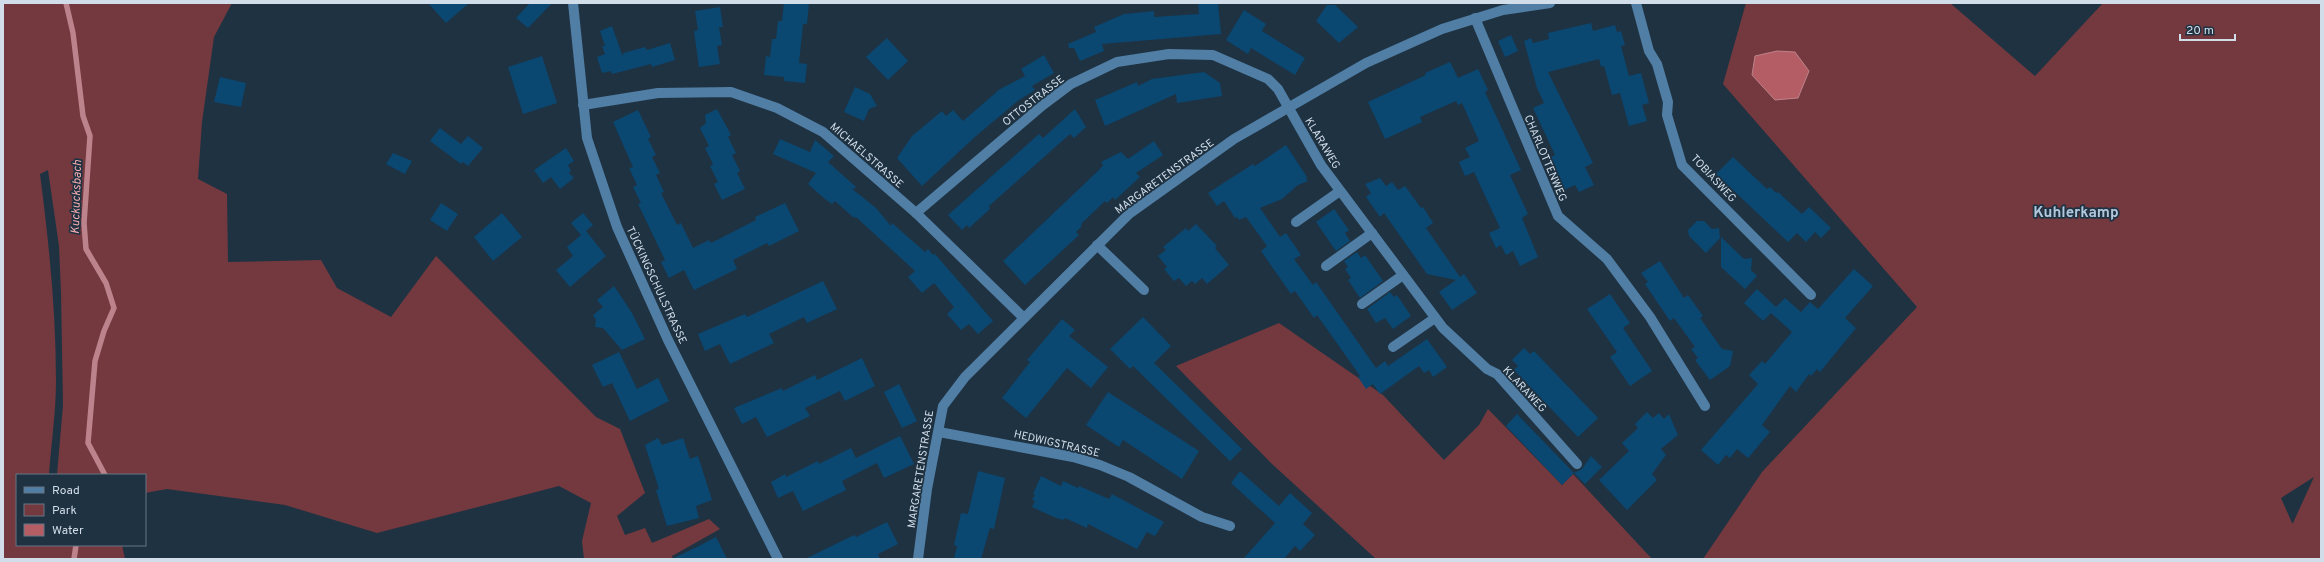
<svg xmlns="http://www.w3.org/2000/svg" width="2324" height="562" font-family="Overpass,sans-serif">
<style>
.green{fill:#73393e;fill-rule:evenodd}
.water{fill:#b55d64;stroke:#bd838c}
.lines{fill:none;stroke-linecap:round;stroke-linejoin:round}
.stream{stroke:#bd838c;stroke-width:5.5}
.building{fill:#0a4771}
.minor{stroke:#507ea4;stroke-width:10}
.labels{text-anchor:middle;stroke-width:3.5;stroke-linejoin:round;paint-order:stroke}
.street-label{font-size:11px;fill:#d1dde8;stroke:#1f3242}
.water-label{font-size:12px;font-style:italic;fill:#f6acaf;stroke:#1f3242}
.district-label{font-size:15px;font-weight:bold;fill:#b0c7dc;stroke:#1f3242}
</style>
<rect width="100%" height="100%" fill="#1f3242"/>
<g class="green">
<path d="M3,3H232L214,37L202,122L198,179L227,194L228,262L321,260L337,288L391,317L436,256L596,417L620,429L645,493L617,516L625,535L645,528L652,543L709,519L720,529L672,556L673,559H584L582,541L591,503L559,486L377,533L285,505L167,489L145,493V475H57L63,405L61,293L59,246L48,170L40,174C49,243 56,312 56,381C56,412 51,444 49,475H17V545H122L125,559H3Z"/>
<path d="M1746,3H1950L2035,76L2103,3H2321V559H1703L1762,472L1917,307L1723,84ZM2314,477L2293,523H2292L2281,498Z"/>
<path d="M1279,323L1383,395L1444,460L1479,425L1488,409L1562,485L1573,474L1652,559H1376L1271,463L1176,366Z"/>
</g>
<path class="water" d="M1777,51L1795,52L1809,71L1798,98L1775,100L1752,75L1755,56Z"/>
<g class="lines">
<g class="stream">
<path d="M66,3L73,33L83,116L90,136L84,223L86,249L106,283L114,308L104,331L95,361L88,443L105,475"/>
<path d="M74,559L76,545"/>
</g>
</g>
<g class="building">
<path d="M428,3H469L446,23Z"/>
<path d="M530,3H552L528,28L516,18Z"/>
<path d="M784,3H809L807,24H803L799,63L807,64L805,83L784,81V77L764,75L766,56L770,57L772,39H776L778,21H782Z"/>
<path d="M1198,3H1218L1221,34L1102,44L1104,51L1080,61L1074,48H1069L1068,44L1096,32L1094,27L1124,14L1154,11V17L1199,14Z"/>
<path d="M1327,5H1335L1358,27L1339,43L1316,21Z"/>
<path d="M720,7L723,27H719L722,45L717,46L720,64L699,67L694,31L698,30L695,11Z"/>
<path d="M1244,10L1266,24L1262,31L1305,58L1295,75L1251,48L1248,54L1226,40Z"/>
<path d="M1591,23L1593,31L1615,25L1617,32L1621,31L1625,45L1621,46L1629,76L1641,73L1649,103L1642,105L1647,121L1629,126L1620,93L1612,95L1604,66L1601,67L1599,59L1548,72L1593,163L1585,167L1594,185L1579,192L1575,185L1564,190L1550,157L1555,155L1533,108L1544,103L1537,88L1524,41L1531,38L1533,43L1549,39L1548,33Z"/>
<path d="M612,26L623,57V53L638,49L645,47L647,50L670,43L675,60L652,67L651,64L612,74L611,71L602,73L597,57L605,54L602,46H605L600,31Z"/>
<path d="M1511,35L1518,51L1505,57L1498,41Z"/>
<path d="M887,38L908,61L888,80L866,57Z"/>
<path d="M1044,55L1054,73L1032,86L1035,90L1019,100L976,136L922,186L897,158L912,136L942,111L946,116L953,110L963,121L1000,89L1025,76L1021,69Z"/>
<path d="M542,56L557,103L523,114L508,67Z"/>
<path d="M1450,62L1458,78L1478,69L1488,90L1485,92L1521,170L1510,175L1528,214L1522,218L1538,257L1520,266L1513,251L1506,255L1501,245L1496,248L1489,233L1500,228L1474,172L1465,176L1459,162L1470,157L1465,148L1479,141L1462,103L1458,105L1456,101L1420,117L1422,122L1385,139L1368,102L1426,75L1425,73Z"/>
<path d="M1204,72L1220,83L1222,96L1177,103L1176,94L1105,126L1095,100L1137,82L1138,86L1152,79Z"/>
<path d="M220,77L246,83L241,107L214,102Z"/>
<path d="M855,87L870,94L877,106L869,109L864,121L844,112Z"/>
<path d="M717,109L731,135L728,137L736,153L732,155L740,171L737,173L745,189L722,200L714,184L718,182L710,166L713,164L705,148L709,146L700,128L706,123L705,115Z"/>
<path d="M1075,109L1086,127L1074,138L1070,134L989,206L990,209L969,228L967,225L962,230L948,215L1039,134L1043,138Z"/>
<path d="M638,110L651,137L648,139L656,155L652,157L660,173L656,175L664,192L661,193L677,225L681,223L693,248L709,240L711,243L756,220L755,217L785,203L799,231L769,246L767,243L733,260L737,269L694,290L684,270L669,278L661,262L665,260L638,204L641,203L633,187L637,185L629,168L633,167L613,122Z"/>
<path d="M440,128L461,144L468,136L483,148L468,166L463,162L461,164L430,141Z"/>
<path d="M780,139L810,152L815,140L834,156L828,162L856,187L854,189L851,188L876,208L891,226L892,223L925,252L928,249L933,255L935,254L993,321L978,334L969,324L961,330L947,314L954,307L934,283L922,293L908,277L915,271L856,217L854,218L835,201L832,204L825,199L808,184L816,173L773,154Z"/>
<path d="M1154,141L1163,155L1136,173L1140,177L1115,200L1113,197L1107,203L1105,201L1081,224L1082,226L1076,232L1079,235L1025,285L1003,261L1099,170L1103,165L1101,162L1121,152L1128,159Z"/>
<path d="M1286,145L1307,177L1306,179L1308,181L1298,185L1282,199L1260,208L1280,237L1286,233L1301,255L1294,259L1313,285L1316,282L1376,368L1385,361L1388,366L1427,339L1447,367L1433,377L1429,370L1424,373L1419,366L1380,394L1373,384L1366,389L1358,377L1360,376L1317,315L1314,318L1295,291L1291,294L1261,251L1267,246L1246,217L1239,220L1237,217L1235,218L1224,201L1217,206L1208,193L1253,164L1255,166Z"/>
<path d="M566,148L574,161L568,165L571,171L569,173L574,178L560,189L551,177L543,183L534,170Z"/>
<path d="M393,153L412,161L405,174L386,164Z"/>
<path d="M1733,157L1767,189L1770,187L1776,193L1778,192L1802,214L1809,207L1831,228L1821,238L1815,232L1806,242L1797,233L1788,242L1716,174Z"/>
<path d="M1380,178L1386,186L1392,182L1398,190L1405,186L1421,208L1423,207L1433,223L1426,228L1460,277L1464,274L1477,293L1452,310L1439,292L1456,280L1427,274L1384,213L1380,217L1366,197L1371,193L1365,184Z"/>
<path d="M441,203L458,214L447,231L430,220Z"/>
<path d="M1334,209L1349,230L1345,233L1350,241L1336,251L1316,222Z"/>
<path d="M502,213L522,237L493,261L474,237Z"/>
<path d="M583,213L593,225L586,231L606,256L570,287L556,270L573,256L567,247L581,235L571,223Z"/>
<path d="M1697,221H1704L1712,229L1719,228L1720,238L1706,253L1689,236L1688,230Z"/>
<path d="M1196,224L1217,246L1215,248L1229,265L1207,284L1202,278L1195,284L1192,281L1186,286L1179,278L1174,281L1164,269L1167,267L1158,256L1166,250L1163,247L1186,228L1188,231Z"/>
<path d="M1721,237L1744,259L1752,258L1751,270L1757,276L1745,289L1721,267Z"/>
<path d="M1357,252L1361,258L1365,255L1383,281L1360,298L1348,280L1351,278L1345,269L1348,267L1344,261Z"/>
<path d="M1660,261L1684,298L1688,295L1703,316L1700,318L1722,349L1733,351L1730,366L1710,380L1695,360L1698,358L1691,349L1695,347L1674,318L1670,321L1645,284L1648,282L1641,273Z"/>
<path d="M1854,269L1873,286L1845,318L1856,328L1820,372L1817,369L1811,376L1809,374L1796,392L1790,386L1762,425L1770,432L1748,458L1737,449L1730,458L1726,455L1718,465L1701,450L1758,384L1749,375L1762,361L1765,364L1792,332L1771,313L1763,321L1744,303L1757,289L1776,307L1785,298L1801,312L1810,302L1818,309Z"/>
<path d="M823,281L837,309L807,323L804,317L769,334L774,343L730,364L720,344L705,351L698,334L745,314L747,317Z"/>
<path d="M614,286L632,313L645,339L622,350L603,328L595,327L596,320L593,315L603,307L597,300Z"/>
<path d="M1390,292L1394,297L1397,295L1411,316L1393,329L1385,318L1376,323L1367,309Z"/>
<path d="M1610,294L1630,323L1623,328L1652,371L1630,386L1610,357L1617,352L1587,309Z"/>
<path d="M1143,317L1171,346L1154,363L1242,449L1230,461L1133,366L1130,369L1110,349Z"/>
<path d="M1062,319L1075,330L1069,336L1108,367L1091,388L1067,368L1026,418L1002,398L1030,362L1027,360Z"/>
<path d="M1524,348L1530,354L1534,351L1598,418L1578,437L1514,370L1518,366L1512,360Z"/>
<path d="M619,352L637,389L658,378L669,401L630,421L612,383L603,387L592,365Z"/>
<path d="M862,358L875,386L845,401L840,391L805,408L810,416L767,437L756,417L742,424L734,408L782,388L783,391L815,375L817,380Z"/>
<path d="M899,384L917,421L902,428L884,392Z"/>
<path d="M1108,392L1199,451L1182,479L1123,440L1119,447L1086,425Z"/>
<path d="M1647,412L1653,418L1659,413L1664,419L1669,414L1678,435L1661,449L1666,455L1652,474L1657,480L1627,510L1599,480L1629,451L1622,443L1638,428L1635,424Z"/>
<path d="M1517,414L1574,473L1562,485L1506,426Z"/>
<path d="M900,436L914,464L884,478L877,463L842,481L846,490L803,511L793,491L778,498L771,482L785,474L786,477L818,461L819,464L851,448L856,458Z"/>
<path d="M658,438L662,445L683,438L690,459L698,456L712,500L696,506L699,518L667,526L656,490L659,489L645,445Z"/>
<path d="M1591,456L1602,467L1585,484L1574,473L1582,469Z"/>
<path d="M978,471L1005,478L994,529L990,528L981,559H954L957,546L954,545L961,513L968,514Z"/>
<path d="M1240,471L1279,506L1290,493L1312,513L1303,524L1315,535L1300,551L1295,546L1284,559H1243L1275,523L1231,483Z"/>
<path d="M1041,476L1061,486L1063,481L1078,488L1079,486L1109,499L1112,494L1164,522L1155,536L1147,532L1137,549L1088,524L1087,528L1065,518L1064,520L1056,518L1032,507L1035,501L1032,500L1035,495L1033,494Z"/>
<path d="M887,522L898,544L878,554L880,559H805L854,535L856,537Z"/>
<path d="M716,537L727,559H672L699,546Z"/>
</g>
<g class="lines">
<g class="minor">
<path d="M573,3L587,138L617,227L668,340L778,559"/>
<path d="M1636,3L1649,51L1657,64L1668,102L1667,115L1682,165L1811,295"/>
<path d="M1475,18L1558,216L1607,259L1650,317L1705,406"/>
<path d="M583,105L658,93L731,92L777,108L823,132L916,213L1024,318"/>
<path d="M916,213L1043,105L1071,84L1117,62L1169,54L1213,55L1268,79L1278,89L1321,165L1443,328L1487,369L1497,374L1577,464"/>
<path d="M1296,222L1340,191"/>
<path d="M1097,245L1144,290"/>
<path d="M1326,266L1372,233"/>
<path d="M1362,304L1403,275"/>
<path d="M1393,347L1435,318"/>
<path d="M939,432L1073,457L1100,465L1129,477L1202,517L1230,526"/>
<path d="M918,559L927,489L943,406L965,377L1129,214L1234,139L1366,63L1442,29L1503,10L1550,3"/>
</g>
</g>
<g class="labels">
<g class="street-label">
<text transform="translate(1033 100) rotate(-38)" y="4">OTTOSTRASSE</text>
<text transform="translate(1323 143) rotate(59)" y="4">KLARAWEG</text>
<text transform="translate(867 155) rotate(41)" y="4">MICHAELSTRASSE</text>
<text transform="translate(1546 158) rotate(67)" y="4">CHARLOTTENWEG</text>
<text transform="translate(1164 176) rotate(-36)" y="4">MARGARETENSTRASSE</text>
<text transform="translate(1714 178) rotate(47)" y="4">TOBIASWEG</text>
<text transform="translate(657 285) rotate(65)" y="4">TÜCKINGSCHULSTRASSE</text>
<text transform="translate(1525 389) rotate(47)" y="4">KLARAWEG</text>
<text transform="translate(1057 443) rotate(13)" y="4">HEDWIGSTRASSE</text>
<text transform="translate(920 469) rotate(-81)" y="4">MARGARETENSTRASSE</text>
</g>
<g class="water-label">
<text transform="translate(76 197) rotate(-88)" y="4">Kuckucksbach</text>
</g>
<g class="district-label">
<text x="2076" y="217">Kuhlerkamp</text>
</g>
</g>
<rect width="2324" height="562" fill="none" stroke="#d1dde8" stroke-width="8"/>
<rect x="16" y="474" width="130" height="72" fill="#1f3242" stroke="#667684"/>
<rect x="24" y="487" width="20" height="6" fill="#507ea4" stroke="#667684"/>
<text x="52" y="494" font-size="12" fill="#d1dde8">Road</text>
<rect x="24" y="504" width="20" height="12" fill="#73393e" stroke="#667684"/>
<text x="52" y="514" font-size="12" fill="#d1dde8">Park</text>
<rect x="24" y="524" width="20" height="12" fill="#b55d64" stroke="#667684"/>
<text x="52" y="534" font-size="12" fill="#d1dde8">Water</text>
<path d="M2180 34v6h55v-6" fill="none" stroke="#d1dde8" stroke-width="2"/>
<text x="2186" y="34" font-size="12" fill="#d1dde8" stroke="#1f3242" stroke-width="3" paint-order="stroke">20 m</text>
</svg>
